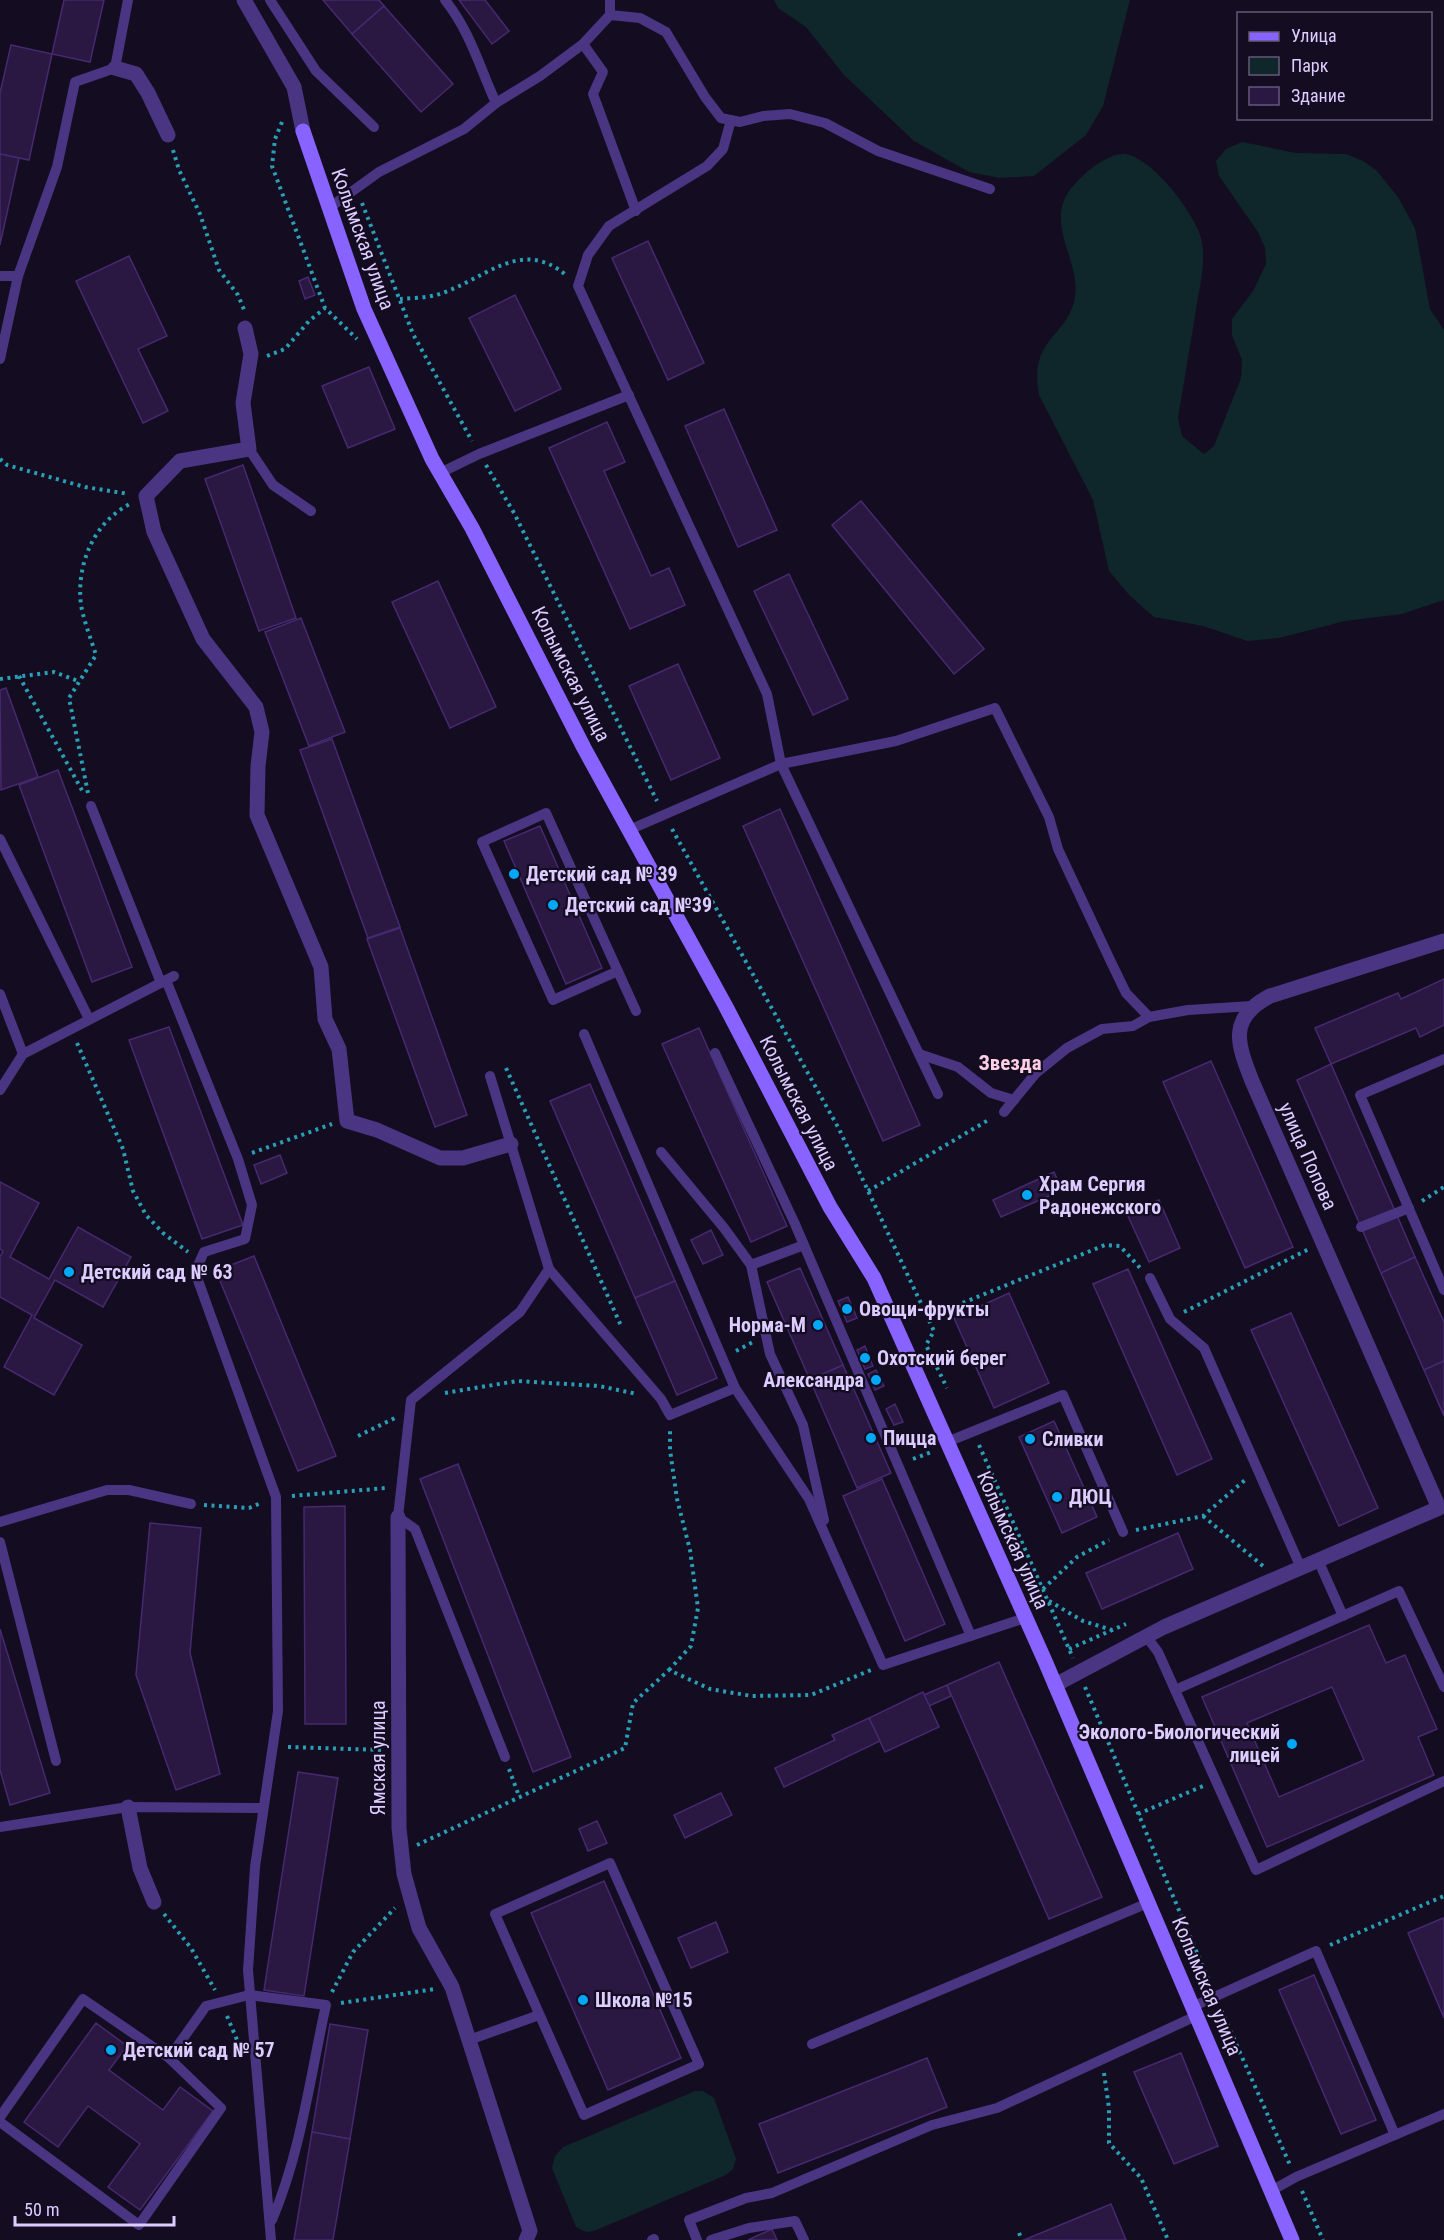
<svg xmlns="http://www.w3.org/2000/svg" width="1444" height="2240" font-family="'Roboto Condensed',sans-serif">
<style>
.green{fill:#0f262b}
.building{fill:#2a1742;stroke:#46296f;stroke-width:1.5;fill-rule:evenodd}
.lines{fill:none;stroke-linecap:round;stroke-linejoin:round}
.path{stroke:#299fb6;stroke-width:4;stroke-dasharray:3 4.5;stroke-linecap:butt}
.lane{stroke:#493582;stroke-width:10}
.street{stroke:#493582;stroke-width:15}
.secondary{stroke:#8963ff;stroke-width:15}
.poi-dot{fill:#00a8f7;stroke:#140c21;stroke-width:2}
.labels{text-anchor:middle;stroke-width:4.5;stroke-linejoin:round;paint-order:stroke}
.street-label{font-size:20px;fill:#dcf;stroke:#140c21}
.poi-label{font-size:20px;font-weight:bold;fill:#dcf;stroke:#140c21;text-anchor:start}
.neighbourhood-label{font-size:21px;font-weight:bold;fill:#ffcee2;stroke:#140c21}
</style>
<rect width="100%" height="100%" fill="#140c21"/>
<g class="green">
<path d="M774,0H1130L1103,106L1086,135L1034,176L1000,178L969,172L914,141L844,75L806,27L778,8Z"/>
<path d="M1242,142L1296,153L1346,154L1363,161L1377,171L1398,197L1415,228L1430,309L1444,330V600L1402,614L1345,621L1279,638L1247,641L1203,626L1154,617L1130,596L1109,571L1093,500L1039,395C1028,337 1068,338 1075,297C1080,266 1053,232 1063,203C1068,189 1078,180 1088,171C1097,164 1112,153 1124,154C1152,156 1198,217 1202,242C1206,264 1199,289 1196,310C1190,346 1184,382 1178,418L1182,436L1204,454L1214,446L1241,378L1242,360L1232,335V319L1253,291L1266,264L1265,248L1258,232L1219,176L1216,161L1226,149Z"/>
<path d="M695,2091H703L714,2098L736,2159L733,2169L726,2175L594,2231L586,2232L576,2227L552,2168L555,2156L563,2147Z"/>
</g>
<g class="building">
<path d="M64,0H104L90,62L52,54Z"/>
<path d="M323,0H379L384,6L352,34Z"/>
<path d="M459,0H485L509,31L492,44Z"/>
<path d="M384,6L453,84L421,112L352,34Z"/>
<path d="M11,45L52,54L29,160L0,154V93Z"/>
<path d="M0,154L19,158L0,245Z"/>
<path d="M648,241L704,363L668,380L612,258Z"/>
<path d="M129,256L167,336L138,349L168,411L143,423L76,281Z"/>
<path d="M308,277L315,295L305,299L299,281Z"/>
<path d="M515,295L561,389L515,411L469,318Z"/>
<path d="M369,367L395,429L348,448L322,386Z"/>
<path d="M724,409L777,530L738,547L685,426Z"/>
<path d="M607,422L625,462L604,471L651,576L669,568L685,605L630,629L549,448Z"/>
<path d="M243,465L296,618L259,631L205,479Z"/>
<path d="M861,501L984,649L954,674L832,525Z"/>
<path d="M789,574L848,699L813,715L754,591Z"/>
<path d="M438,581L496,707L450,728L392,602Z"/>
<path d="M301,618L345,732L309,746L265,632Z"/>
<path d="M678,664L720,758L671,780L629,686Z"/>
<path d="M6,688L38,777L1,790L0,690Z"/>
<path d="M332,739L400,927L368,938L300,750Z"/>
<path d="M58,770L132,967L92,982L19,785Z"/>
<path d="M780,809L920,1125L883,1141L743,826Z"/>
<path d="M540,826L602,968L566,984L504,841Z"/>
<path d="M400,928L467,1115L435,1127L367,939Z"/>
<path d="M1444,979V1025L1420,1037L1416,1028L1331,1064L1315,1028L1398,993L1401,999Z"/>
<path d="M169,1027L243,1225L202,1239L129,1040Z"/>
<path d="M699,1028L787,1226L751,1242L662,1044Z"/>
<path d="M1211,1061L1293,1247L1245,1268L1163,1082Z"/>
<path d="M1331,1064L1415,1257L1381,1273L1297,1080Z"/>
<path d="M590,1084L675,1281L635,1298L550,1101Z"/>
<path d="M280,1155L287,1173L261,1184L254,1165Z"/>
<path d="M1054,1172L1062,1190L1001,1217L993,1200Z"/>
<path d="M0,1182L39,1203L10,1257L49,1279L78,1227L131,1257L103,1307L55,1280L34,1318L82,1345L54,1395L4,1367L32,1315L0,1297V1257L3,1251L0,1249Z"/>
<path d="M1159,1200L1180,1248L1149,1262L1127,1214Z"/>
<path d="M711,1230L723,1255L703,1264L691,1240Z"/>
<path d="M254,1256L336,1456L298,1471L216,1271Z"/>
<path d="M1415,1257L1444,1322V1361L1424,1370L1381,1273Z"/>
<path d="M800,1268L843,1365L810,1380L767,1282Z"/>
<path d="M1128,1269L1212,1459L1177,1475L1093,1284Z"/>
<path d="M675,1281L717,1378L677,1395L635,1298Z"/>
<path d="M1009,1293L1049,1383L994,1408L954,1318Z"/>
<path d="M848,1297L857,1318L847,1322L838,1301Z"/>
<path d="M1291,1313L1378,1508L1339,1526L1251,1330Z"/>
<path d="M865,1346L873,1366L865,1369L857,1350Z"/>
<path d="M1444,1361V1416L1424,1370Z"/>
<path d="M843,1365L891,1473L857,1488L810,1380Z"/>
<path d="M876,1370L884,1386L875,1390L868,1374Z"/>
<path d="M895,1404L903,1422L894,1425L886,1409Z"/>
<path d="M1054,1421L1097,1517L1062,1533L1019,1437Z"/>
<path d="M458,1464L571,1757L533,1772L420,1479Z"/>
<path d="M882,1479L945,1624L905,1641L843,1496Z"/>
<path d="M345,1506L346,1724H305L304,1507Z"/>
<path d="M150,1523L201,1528L190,1653L220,1774L176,1790L136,1675Z"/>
<path d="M1178,1533L1193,1569L1102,1609L1086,1573Z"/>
<path d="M1369,1625L1386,1663L1405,1655L1437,1729L1418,1737L1434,1775L1267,1847L1202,1697ZM1332,1687L1364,1760L1279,1797L1247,1723Z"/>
<path d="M0,1629L50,1793L10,1805L0,1770Z"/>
<path d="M999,1662L1102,1897L1049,1919L947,1685Z"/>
<path d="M947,1685L951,1696L929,1706L924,1695Z"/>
<path d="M923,1692L939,1727L885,1752L869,1718Z"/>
<path d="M869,1718L880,1741L784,1787L775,1768L835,1740L832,1735Z"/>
<path d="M298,1772L338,1778L304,1996L264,1990Z"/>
<path d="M721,1793L732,1815L685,1838L674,1815Z"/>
<path d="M597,1821L607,1843L588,1851L579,1829Z"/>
<path d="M604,1881L681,2058L608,2090L531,1913Z"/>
<path d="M1443,1918L1444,1921V2018L1408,1933Z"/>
<path d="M716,1922L728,1952L691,1968L678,1938Z"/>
<path d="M1314,1975L1376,2120L1341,2134L1279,1990Z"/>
<path d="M96,2023L127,2046L109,2070L163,2110L180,2087L213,2111L140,2210L108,2187L140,2144L88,2106L58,2147L24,2122Z"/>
<path d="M330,2024L368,2030L350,2139L312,2132Z"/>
<path d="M1181,2053L1218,2146L1174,2164L1134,2072Z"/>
<path d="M927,2058L947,2107L778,2173L759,2124Z"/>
<path d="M312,2132L350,2139L333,2240H294Z"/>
<path d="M1111,2204L1126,2240H1024Z"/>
<path d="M772,2229L777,2240H748Z"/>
</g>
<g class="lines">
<g class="path">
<path d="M282,122L275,139L272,166L325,308L357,339"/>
<path d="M173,150L179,170L200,214L219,270L238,295L245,312"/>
<path d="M362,203L413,334L472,441"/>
<path d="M400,299C411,298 425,298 436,295C483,282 520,235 567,276"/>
<path d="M267,356L285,349L309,321L325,308"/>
<path d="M0,459L7,465L85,487L129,494"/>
<path d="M486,465L514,513L657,801"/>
<path d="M19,676L84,794"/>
<path d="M0,679L54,672L78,681"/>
<path d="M88,793L69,698L96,655C91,639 84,622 81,605C76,564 94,521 132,503"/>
<path d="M672,829L839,1129L934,1331L926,1345L947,1388"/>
<path d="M77,1043L123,1149L133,1191L146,1215L163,1233L188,1252"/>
<path d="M506,1068L622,1328"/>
<path d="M252,1153L332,1124"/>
<path d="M868,1191L990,1119"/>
<path d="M1422,1201L1444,1187"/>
<path d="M1184,1312L1309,1249"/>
<path d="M928,1317L1105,1245L1120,1246L1141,1269"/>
<path d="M736,1351L753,1342"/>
<path d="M445,1393L517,1381L599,1386L637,1394"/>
<path d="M358,1436L395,1418"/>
<path d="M979,1445L1073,1658"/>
<path d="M913,1459L934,1451"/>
<path d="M292,1496L386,1488"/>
<path d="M204,1505L249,1508L261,1503"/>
<path d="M1203,1516L1263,1566"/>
<path d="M1136,1530L1203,1516L1245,1480"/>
<path d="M1043,1589L1077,1557L1109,1540"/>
<path d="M1049,1601L1083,1621L1112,1630"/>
<path d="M1069,1649L1126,1624"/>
<path d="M669,1670L691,1646L698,1608L690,1550L677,1499L670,1450V1428"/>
<path d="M1085,1687L1210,1984"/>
<path d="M288,1747L383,1750"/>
<path d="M509,1769L519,1796"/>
<path d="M1138,1814L1203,1786"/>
<path d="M417,1845L625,1748L633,1703L669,1670L710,1689L752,1696L811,1695L871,1670"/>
<path d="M164,1914L191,1948L215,1990"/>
<path d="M1330,1945L1444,1896"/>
<path d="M332,1992L353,1952L395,1908"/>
<path d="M341,2003L435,1989"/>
<path d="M1221,2010L1290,2165"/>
<path d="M227,2016L237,2040"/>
<path d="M1104,2073L1109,2108V2143L1141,2178L1168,2240"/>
<path d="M1302,2191L1323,2240"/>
<path d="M1019,2233L1022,2240"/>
</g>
<g class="lane">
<path d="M270,0L316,71L374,127"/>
<path d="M445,0C471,33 479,66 496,103"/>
<path d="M610,15L640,18L666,32L705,97L721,118L740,122L763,116L790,114L825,123L878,151L990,189"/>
<path d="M583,44L603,72L593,94L636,211"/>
<path d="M731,120L723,149L707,166L609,226L588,255L578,286L767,694L781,764L938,1094"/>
<path d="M329,208L379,172L464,129L496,103L540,76L583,44L610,15V0"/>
<path d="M0,276H18L57,167L75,82L115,68L128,0"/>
<path d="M0,359L18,276"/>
<path d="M249,449L273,485L311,511"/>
<path d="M440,473L479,454L629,395"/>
<path d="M91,806L161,983"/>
<path d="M629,830L781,764L896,741L995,708L1049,817L1058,849L1111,962L1126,993L1149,1017"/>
<path d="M0,839L89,1019"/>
<path d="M618,971L553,1000L482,842L546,813L636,1011"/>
<path d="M166,980L238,1159L252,1205L245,1239L204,1252L195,1272L276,1497L278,1711L255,1867L248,1970L271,2240"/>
<path d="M0,994L23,1054"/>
<path d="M715,1053L795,1224L971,1636"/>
<path d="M919,1054L958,1067L991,1093L1014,1100"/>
<path d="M1444,1059L1360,1095L1444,1290"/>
<path d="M490,1076L549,1269L520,1312L411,1400L398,1517L415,1529L505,1757"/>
<path d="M0,1090L23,1054L174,976"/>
<path d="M1004,1112L1036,1073L1067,1048L1102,1029L1133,1026L1149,1017L1188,1010L1252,1006"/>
<path d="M661,1152L724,1228L751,1265"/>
<path d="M1361,1227L1409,1208"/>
<path d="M804,1245L751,1265L770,1354L803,1425L824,1520"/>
<path d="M549,1269L661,1399L670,1415L735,1388L584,1034"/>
<path d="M1150,1278L1170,1319L1204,1348L1301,1568"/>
<path d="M735,1388L809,1499L883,1665L1025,1618"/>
<path d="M947,1442L1063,1395L1123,1532"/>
<path d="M0,1522L107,1490H129L191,1504"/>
<path d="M0,1542L56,1761"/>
<path d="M1318,1560L1343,1616"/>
<path d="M1146,1636L1158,1652L1256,1870L1444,1781"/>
<path d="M1175,1690L1399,1591L1444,1687"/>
<path d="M0,1827L128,1807L262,1808"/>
<path d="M610,1863L699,2064L584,2115L495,1914Z"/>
<path d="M1192,2007L1316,1951L1395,2135"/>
<path d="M469,2040L539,2015"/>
<path d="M812,2044L1148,1903"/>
<path d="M169,2058L206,2006L249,1995L326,2005C310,2077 301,2152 272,2220"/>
<path d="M0,2117L83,1999L169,2058L221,2108L139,2225L0,2122"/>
<path d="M1271,2191L1296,2177L1444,2114"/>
<path d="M652,2240L654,2239"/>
<path d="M697,2240L689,2220L746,2198L772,2193L932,2125L997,2108L1196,2016"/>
<path d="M711,2240L749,2228L795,2221L804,2240"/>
</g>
<g class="street">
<path d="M244,0L294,87L303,131"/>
<path d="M115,68L136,74L148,93L168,135"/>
<path d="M245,328L251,354L243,403L249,449L180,461L146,496L154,532L203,639L256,707L262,732L258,766L257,815L321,967L325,1019L339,1049L347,1121L377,1130L440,1158H463L511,1144"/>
<path d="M398,1517L399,1828L404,1874L419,1928L452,1987L530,2231L526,2240"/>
<path d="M1055,1685L1164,1627L1439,1508L1252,1081C1237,1043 1228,1018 1270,996L1444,941"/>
<path d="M128,1807L140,1868L154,1902"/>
</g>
<path class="secondary" d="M303,131L364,309L432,459L472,528L584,748L725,1005L830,1207L874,1278L1045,1661L1292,2240"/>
</g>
<g class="poi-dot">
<circle cx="514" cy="874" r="6"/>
<circle cx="553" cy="905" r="6"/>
<circle cx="1027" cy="1195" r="6"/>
<circle cx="69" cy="1272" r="6"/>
<circle cx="847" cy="1309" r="6"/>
<circle cx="818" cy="1325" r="6"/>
<circle cx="865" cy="1358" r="6"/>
<circle cx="876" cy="1380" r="6"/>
<circle cx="871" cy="1438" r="6"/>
<circle cx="1030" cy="1439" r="6"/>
<circle cx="1057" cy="1497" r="6"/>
<circle cx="1292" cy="1744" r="6"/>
<circle cx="583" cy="2000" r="6"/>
<circle cx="111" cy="2050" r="6"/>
</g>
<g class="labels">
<g class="street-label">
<text transform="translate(363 239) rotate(70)" y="7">Колымская улица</text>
<text transform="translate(571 674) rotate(63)" y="7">Колымская улица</text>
<text transform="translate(799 1103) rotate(63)" y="7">Колымская улица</text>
<text transform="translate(1308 1156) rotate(66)" y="7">улица Попова</text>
<text transform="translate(1013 1540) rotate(66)" y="7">Колымская улица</text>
<text transform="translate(378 1758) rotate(-90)" y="7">Ямская улица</text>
<text transform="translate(1207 1986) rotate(67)" y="7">Колымская улица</text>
</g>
<g class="poi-label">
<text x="526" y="881">Детский сад № 39</text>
<text x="565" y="912">Детский сад №39</text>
<text x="1039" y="1191">Храм Сергия<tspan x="1039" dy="23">Радонежского</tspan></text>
<text x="81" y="1279">Детский сад № 63</text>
<text x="859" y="1316">Овощи-фрукты</text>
<text x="806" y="1332" text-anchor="end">Норма-М</text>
<text x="877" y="1365">Охотский берег</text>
<text x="864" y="1387" text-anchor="end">Александра</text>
<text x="883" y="1445">Пицца</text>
<text x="1042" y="1446">Сливки</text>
<text x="1069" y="1504">ДЮЦ</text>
<text x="1280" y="1739" text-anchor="end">Эколого-Биологический<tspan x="1280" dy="23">лицей</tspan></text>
<text x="595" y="2007">Школа №15</text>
<text x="123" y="2057">Детский сад № 57</text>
</g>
<g class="neighbourhood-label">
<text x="1010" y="1070">Звезда</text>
</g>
</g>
<rect x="1237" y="12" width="195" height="108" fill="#140c21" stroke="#64597a" stroke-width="1.5"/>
<rect x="1249" y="32" width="30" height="9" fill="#8963ff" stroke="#64597a" stroke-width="1.5"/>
<text x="1291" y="42" font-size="18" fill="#ddccff">Улица</text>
<rect x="1249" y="57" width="30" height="18" fill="#0f262b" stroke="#64597a" stroke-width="1.5"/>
<text x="1291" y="72" font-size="18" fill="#ddccff">Парк</text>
<rect x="1249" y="87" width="30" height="18" fill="#2a1742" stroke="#64597a" stroke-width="1.5"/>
<text x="1291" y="102" font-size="18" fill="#ddccff">Здание</text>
<path d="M15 2216v9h159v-9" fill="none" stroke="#ddccff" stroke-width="3"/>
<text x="24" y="2216" font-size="18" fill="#ddccff" stroke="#140c21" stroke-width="4.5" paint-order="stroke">50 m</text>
</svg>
